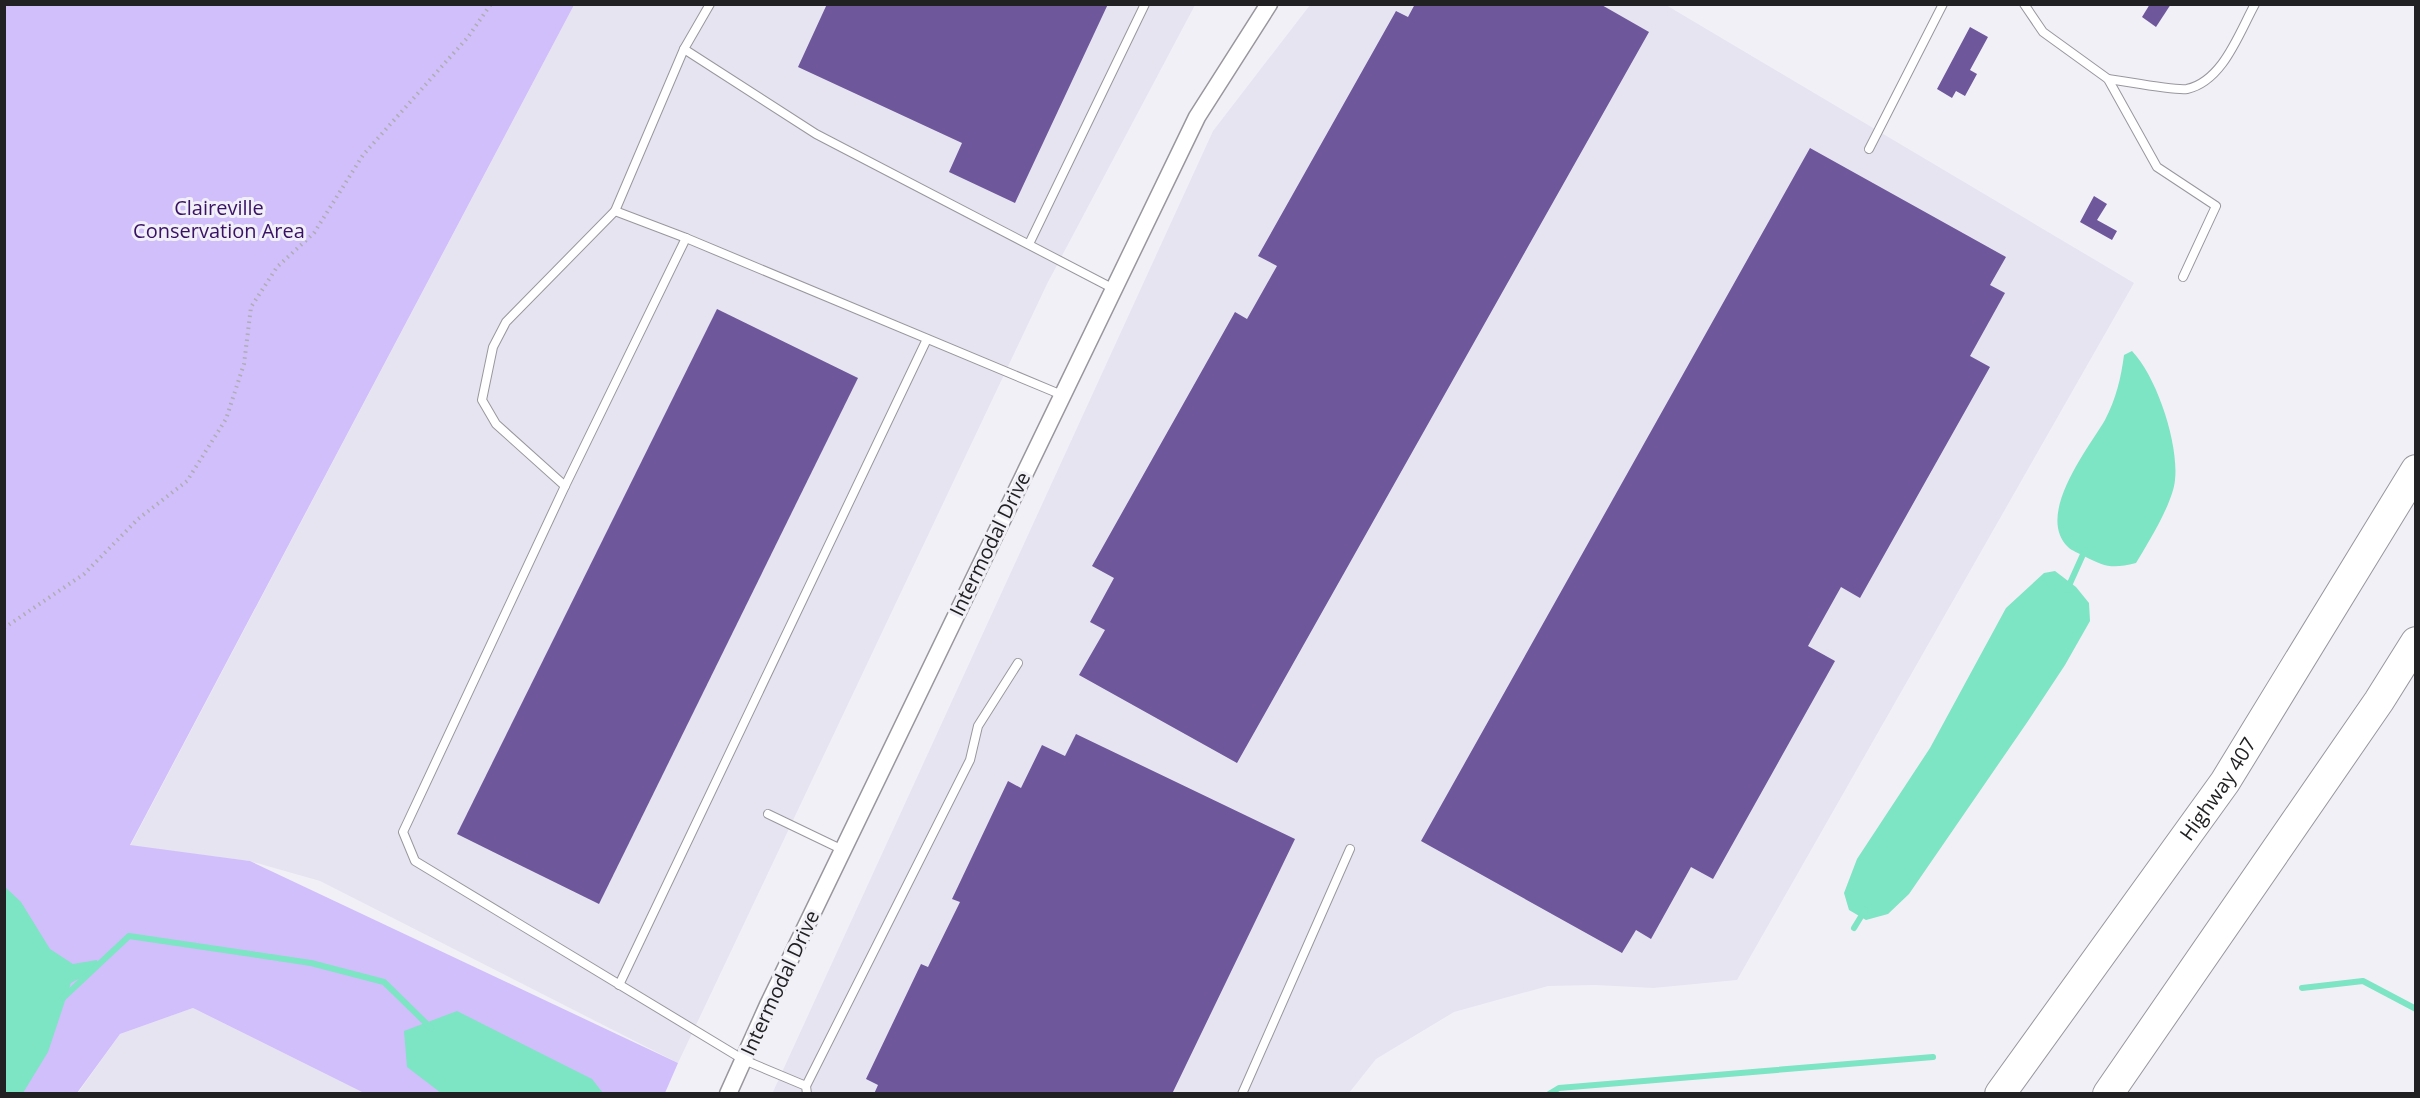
<svg xmlns="http://www.w3.org/2000/svg" width="2420" height="1098" font-family="'Open Sans',sans-serif">
<style>
.built{fill:#e7e4f1}
.green{fill:#d1bffb}
.water{fill:#7de4c4}
.lines{fill:none;stroke-linecap:round;stroke-linejoin:round}
.stream{stroke:#7de4c4;stroke-width:6}
.building{fill:#6e579b}
.lane-casing{stroke:#99979d;stroke-width:10}
.street-casing{stroke:#99979d;stroke-width:19}
.highway-casing{stroke:#99979d;stroke-width:32}
.path{stroke:#afadb2;stroke-width:4;stroke-dasharray:1.5 4.5;stroke-linecap:butt}
.lane{stroke:#fff;stroke-width:8}
.street{stroke:#fff;stroke-width:16}
.highway{stroke:#fff;stroke-width:30}
.labels{text-anchor:middle;stroke-width:6;stroke-linejoin:round;paint-order:stroke}
.park-label{font-size:20px;fill:#391167;stroke:#f2f0f7}
.street-label{font-size:20px;fill:#212022;stroke:#f2f0f7}
</style>
<rect width="100%" height="100%" fill="#f2f0f7"/>
<g class="built">
<path d="M574,5H1195L1047,284L678,1063L320,881L250,861L130,846Z"/>
<path d="M1310,5H1666L2134,283L1737,980L1653,988L1595,985L1548,986L1454,1012L1376,1059L1349,1093L772,1094L1213,131Z"/>
<path d="M193,1008L364,1093L77,1094L120,1034Z"/>
</g>
<path class="green" d="M5,5H574L130,845L250,861L678,1063L665,1093H364L193,1008L120,1034L77,1093L5,1094Z"/>
<g class="water">
<path d="M2132,351C2157,377 2179,444 2175,480C2173,503 2148,543 2136,563C2112,569 2105,567 2084,556C2079,553 2072,551 2068,547C2035,515 2088,449 2105,420C2116,399 2121,378 2124,355Z"/>
<path d="M2055,571L2076,587L2089,603L2090,621L2065,665L2026,724L1909,894L1888,914L1866,920L1849,910L1844,893L1857,859L1930,748L2006,608L2044,573Z"/>
<path d="M4,886L21,902L50,949L73,964L97,960L99,968L71,983L48,1052L23,1093H5Z"/>
<path d="M457,1011L592,1079L603,1093H441L407,1067L404,1031Z"/>
</g>
<g class="lines">
<g class="stream">
<path d="M2067,590L2085,550"/>
<path d="M1854,928L1865,910"/>
<path d="M2302,988L2363,981L2416,1009"/>
<path d="M63,998L129,936L311,963L384,982L431,1028"/>
<path d="M1549,1094L1559,1088L1933,1057"/>
</g>
</g>
<g class="building">
<path d="M827,4H1108L1015,203L949,172L962,143L798,67Z"/>
<path d="M1415,4H1600L1649,32L1237,763L1079,675L1105,630L1090,622L1114,578L1092,566L1235,312L1247,319L1277,266L1258,256L1396,11L1408,17Z"/>
<path d="M2150,4H2171L2156,27L2142,17Z"/>
<path d="M1970,27L1988,37L1970,70L1977,74L1965,96L1956,91L1952,98L1937,89Z"/>
<path d="M1810,148L2006,257L1990,285L2005,293L1970,356L1990,367L1860,598L1841,587L1808,646L1835,661L1713,879L1691,867L1651,939L1636,930L1622,953L1421,841Z"/>
<path d="M2094,196L2107,204L2097,220L2117,231L2112,240L2080,222Z"/>
<path d="M717,309L858,378L599,904L457,834Z"/>
<path d="M1076,734L1295,839L1172,1094H874L878,1085L866,1079L921,964L928,967L960,902L952,899L1008,781L1021,788L1042,745L1065,756Z"/>
</g>
<g class="lines">
<defs>
<g id="lane">
<path d="M710,4L684,49L816,134L1114,289"/>
<path d="M2024,4L2043,32L2108,79L2157,167L2216,206L2183,277"/>
<path d="M684,49L615,211L686,238"/>
<path d="M2108,79C2125,81 2174,91 2187,89C2223,81 2239,33 2255,4"/>
<path d="M1869,149L1943,4"/>
<path d="M1029,244L1145,4"/>
<path d="M565,486L496,424L482,400L493,347L506,322L615,211"/>
<path d="M768,814L843,850"/>
<path d="M619,985L927,339"/>
<path d="M806,1086L970,760L978,726L1018,663"/>
<path d="M807,1094L806,1086L744,1060L415,861L403,832L565,486L686,238L1062,395"/>
<path d="M1242,1094L1350,849"/>
</g>
<path id="street" d="M728,1094L768,1005L1197,117L1269,4"/>
<g id="highway">
<path id="s1" d="M2000,1094L2225,782L2416,470"/>
<path d="M2108,1094L2379,701L2416,642"/>
</g>
</defs>
<use href="#lane" class="lane-casing"/>
<use href="#street" class="street-casing"/>
<use href="#highway" class="highway-casing"/>
<path class="path" d="M4,628L84,574L138,519L187,481L226,419L244,364L251,307L277,267L314,233L363,155L468,37L491,4"/>
<use href="#lane" class="lane"/>
<use href="#street" class="street"/>
<use href="#highway" class="highway"/>
</g>
<g class="labels">
<g class="park-label">
<text x="219" y="215">Claireville<tspan x="219" dy="23">Conservation Area</tspan></text>
</g>
<g class="street-label">
<text transform="translate(990 544) rotate(-64)" y="7">Intermodal Drive</text>
<text dy="7" stroke="none"><textPath href="#s1" startOffset="375">Highway 407</textPath></text>
<text transform="translate(780 983) rotate(-65)" y="7">Intermodal Drive</text>
</g>
</g>
<rect width="2420" height="1098" fill="none" stroke="#212022" stroke-width="12"/>
</svg>
